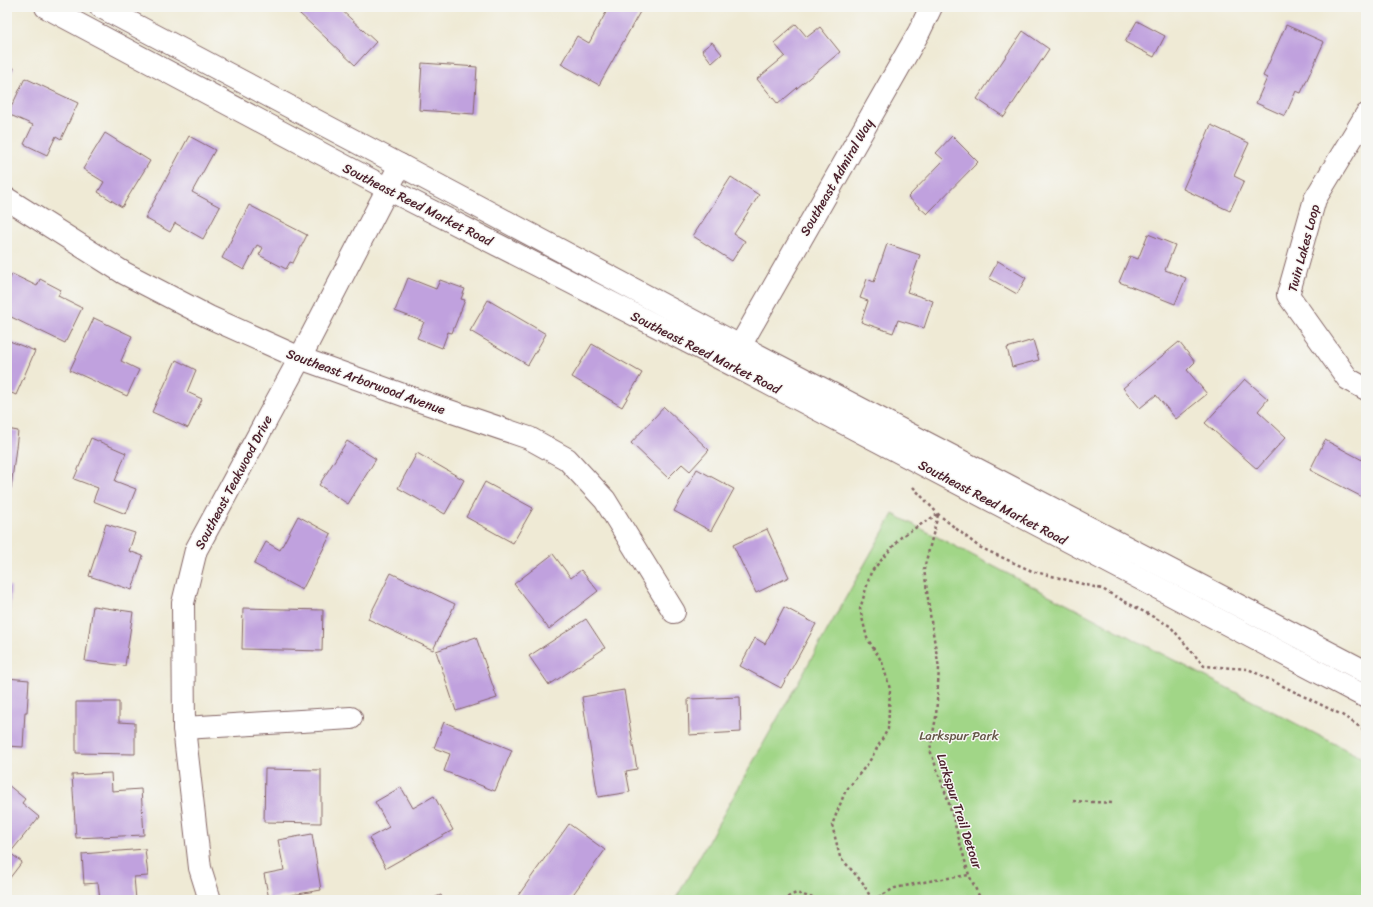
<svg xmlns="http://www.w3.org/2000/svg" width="1373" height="907" font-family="Sriracha,sans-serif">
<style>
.green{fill:#a1d687;stroke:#767a59}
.building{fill:#c0a1de}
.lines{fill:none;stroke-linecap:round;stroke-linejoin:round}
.street-casing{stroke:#846666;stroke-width:24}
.primary-casing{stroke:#846666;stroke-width:24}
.path{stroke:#846666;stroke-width:2.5;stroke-dasharray:3 3;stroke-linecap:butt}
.street{stroke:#fff;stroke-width:22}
.primary{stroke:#fff;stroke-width:22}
.labels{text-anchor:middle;stroke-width:3;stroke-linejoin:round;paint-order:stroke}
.street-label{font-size:13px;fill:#4a1f2b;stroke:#f6f6f2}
.park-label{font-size:13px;fill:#645647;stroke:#f6f6f2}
</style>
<rect width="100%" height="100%" fill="#f6f6f2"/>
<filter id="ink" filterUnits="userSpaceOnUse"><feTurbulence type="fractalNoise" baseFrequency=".025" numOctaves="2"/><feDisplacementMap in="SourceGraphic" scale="8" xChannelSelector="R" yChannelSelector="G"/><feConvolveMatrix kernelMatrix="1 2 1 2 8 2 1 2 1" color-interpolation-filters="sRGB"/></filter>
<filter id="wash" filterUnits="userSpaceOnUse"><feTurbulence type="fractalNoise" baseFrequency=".012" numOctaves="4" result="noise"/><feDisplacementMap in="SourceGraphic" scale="16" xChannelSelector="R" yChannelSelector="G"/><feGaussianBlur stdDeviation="0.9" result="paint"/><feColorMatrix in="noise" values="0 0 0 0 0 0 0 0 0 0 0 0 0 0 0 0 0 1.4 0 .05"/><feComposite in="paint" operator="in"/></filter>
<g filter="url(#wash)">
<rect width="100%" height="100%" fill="#efead5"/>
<path class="green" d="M893,514L1366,760V900H675Z"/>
<g id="blocks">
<g class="building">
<path d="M304,7H338L376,42L355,65L299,13Z"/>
<path d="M609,7H636L641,10L599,85L561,64L577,36L589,43Z"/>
<path d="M1137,21L1165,36L1154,57L1125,42Z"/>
<path d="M796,24L807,37L820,27L840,52L778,104L757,79L785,56L774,43Z"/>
<path d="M1286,25L1324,42L1301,93L1296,91L1285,116L1256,103L1267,78L1263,76Z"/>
<path d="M1023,31L1049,49L1004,117L977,99Z"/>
<path d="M712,42L722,54L712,63L702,50Z"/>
<path d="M422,63L477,67L474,114L419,110Z"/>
<path d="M7,65L14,68L7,83Z"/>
<path d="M25,78L78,103L61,139L56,136L47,155L24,144L33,125L8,114Z"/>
<path d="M1211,125L1249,143L1234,176L1244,181L1230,211L1183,189Z"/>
<path d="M105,133L150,161L122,207L98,192L104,182L83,169Z"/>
<path d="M189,136L215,150L192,192L220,207L203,239L175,223L170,232L145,218Z"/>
<path d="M952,136L978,162L927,214L908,197L944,160L936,153Z"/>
<path d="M731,177L759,195L734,234L745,241L732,261L693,236Z"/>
<path d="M249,205L307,235L293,263L290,262L286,269L259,255L263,248L257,245L244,270L222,258Z"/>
<path d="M1148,234L1175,245L1165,270L1186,278L1175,304L1119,282L1130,256L1138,259Z"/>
<path d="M887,244L920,255L907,292L933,301L924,328L898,320L893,333L861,322L868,301L860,298L867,279L874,282Z"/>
<path d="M998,261L1026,278L1017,294L989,278Z"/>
<path d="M12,274L37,286L40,279L61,290L58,296L82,308L65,343L7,315V285Z"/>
<path d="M408,278L436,289L440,280L465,289L461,299L465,300L452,333L448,332L442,348L417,338L424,322L395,311Z"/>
<path d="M488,300L546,334L528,365L470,331Z"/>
<path d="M94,318L132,336L121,361L139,370L127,396L70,370Z"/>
<path d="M7,340L35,351L16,395L7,391Z"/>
<path d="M1033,340L1039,360L1012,367L1007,348Z"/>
<path d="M1179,342L1195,362L1187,370L1207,394L1176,419L1156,395L1140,408L1123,388Z"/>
<path d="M592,344L642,373L622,407L572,377Z"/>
<path d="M176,360L196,370L187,392L202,399L188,428L152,412Z"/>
<path d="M1245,379L1268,399L1258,411L1286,437L1257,469L1205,423Z"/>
<path d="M664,407L709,450L690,471L682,464L668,478L631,443Z"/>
<path d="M7,429L18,431L11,488L7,487Z"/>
<path d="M91,438L126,453L115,481L136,489L126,514L93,501L98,488L74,479Z"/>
<path d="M1325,440L1366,462V499L1310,470Z"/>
<path d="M347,441L376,459L348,504L319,485Z"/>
<path d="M417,453L464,480L445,514L398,488Z"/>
<path d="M697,469L734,489L711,531L674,511Z"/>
<path d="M485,482L533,508L513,543L466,517Z"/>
<path d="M298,516L331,534L302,590L254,564L266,542L280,550Z"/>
<path d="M106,524L135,533L129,551L143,556L132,590L89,576Z"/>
<path d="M767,529L789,577L756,593L733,545Z"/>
<path d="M553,554L571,578L581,570L598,591L549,629L514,584Z"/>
<path d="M391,573L455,604L433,650L368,619Z"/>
<path d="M7,586H11L9,632H7Z"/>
<path d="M93,606L133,612L125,666L85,661Z"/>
<path d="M784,607L816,624L781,688L740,666L755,638L765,644Z"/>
<path d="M243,608L323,610L322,651L242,649Z"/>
<path d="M586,619L605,648L549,685L529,656Z"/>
<path d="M476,637L497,698L456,711L436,651Z"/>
<path d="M7,678L29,680L27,712H25L23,747L7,746Z"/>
<path d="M624,690L637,769L626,771L630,792L598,797L582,697Z"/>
<path d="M740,697L741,732L689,735L688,699Z"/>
<path d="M76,702H119V722L135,723V754L76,753Z"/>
<path d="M444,722L512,750L495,791L444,771L450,754L434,748Z"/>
<path d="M265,769L321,770V823L264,822Z"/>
<path d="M111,773L112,791L141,789L144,835L76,838L72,775Z"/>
<path d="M7,784L25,799L22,803L39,817L10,853L22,862L9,879L7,877Z"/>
<path d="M401,787L413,808L434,796L453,830L386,868L369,838L389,827L375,802Z"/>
<path d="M569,824L605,850L569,900H515Z"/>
<path d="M312,834L321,890L269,899L264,874L284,870L278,840Z"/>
<path d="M145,849L148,876L134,877L136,900H100L98,883L84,884L82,854Z"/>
<path d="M441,895L443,900H428Z"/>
</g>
</g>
</g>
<g filter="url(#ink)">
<use href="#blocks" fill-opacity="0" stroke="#846666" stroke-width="1"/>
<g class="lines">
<defs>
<g id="street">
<path d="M1366,115L1315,199L1288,295L1348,379L1366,389"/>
<path d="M7,199L124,273L209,317L300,358L420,401L529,438L567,459L605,500L674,612"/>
<path d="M740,346L919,32L931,7"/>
<path d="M184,728L351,718"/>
<path d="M210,900L200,868L184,728L183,603L196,550L300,358L400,165"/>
</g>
<g id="primary">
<path d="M46,7L388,189L737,367L1366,697"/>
<path d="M101,7L400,165L740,346L1366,672"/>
</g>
</defs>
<use href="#street" class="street-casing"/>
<use href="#primary" class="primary-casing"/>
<g class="path">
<path d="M913,487L938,514L979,547L1032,571L1102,589L1170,626L1204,666L1248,669L1342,715L1366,731"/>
<path d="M938,515L924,569L931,621L939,668L936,717L930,750L948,800L969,875L981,900"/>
<path d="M1073,801L1114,803"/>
<path d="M782,900L796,893L820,900"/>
<path d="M872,900L863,883L840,857L832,825L845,792L869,762L888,729L890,689L882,662L867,638L860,609L871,572L902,536L938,514"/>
<path d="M873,900L895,888L929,881L969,875"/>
</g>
<use href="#street" class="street"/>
<use href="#primary" class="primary"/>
</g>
</g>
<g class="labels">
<g class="street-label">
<text transform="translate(836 177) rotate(-60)" y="5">Southeast Admiral Way</text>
<text transform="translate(418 204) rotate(27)" y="5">Southeast Reed Market Road</text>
<text transform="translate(1303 248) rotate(-75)" y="5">Twin Lakes Loop</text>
<text transform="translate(706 352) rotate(27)" y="5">Southeast Reed Market Road</text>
<text transform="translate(366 381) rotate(20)" y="5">Southeast Arborwood Avenue</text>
<text transform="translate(233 482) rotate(-62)" y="5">Southeast Teakwood Drive</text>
<text transform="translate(993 502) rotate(28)" y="5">Southeast Reed Market Road</text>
<text transform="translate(960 811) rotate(72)" y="5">Larkspur Trail Detour</text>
</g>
<g class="park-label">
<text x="959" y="740">Larkspur Park</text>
</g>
</g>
<rect width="1373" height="907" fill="none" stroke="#f6f6f2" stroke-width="24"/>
</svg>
